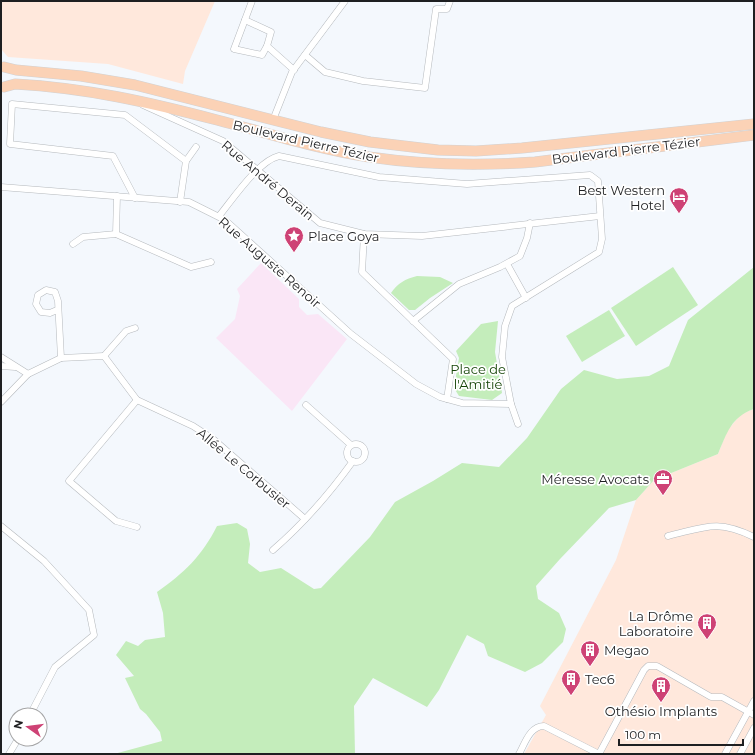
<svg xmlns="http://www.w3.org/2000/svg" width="755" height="755" font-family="Montserrat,sans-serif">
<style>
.industrial{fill:#ffe8dc}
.education{fill:#fae6f6}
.green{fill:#c4edbb}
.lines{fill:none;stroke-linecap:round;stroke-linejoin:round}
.minor-casing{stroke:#b5b9bd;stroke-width:7}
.primary-casing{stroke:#d2d2d3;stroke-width:11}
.minor{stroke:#fff;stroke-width:6}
.primary{stroke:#fbd2b6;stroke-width:10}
.labels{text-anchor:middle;stroke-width:3.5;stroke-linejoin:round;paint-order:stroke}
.street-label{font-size:13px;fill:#1e1f21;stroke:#fff}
.poi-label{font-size:13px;fill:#1e1f21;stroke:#fff;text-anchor:end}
.park-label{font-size:13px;fill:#144406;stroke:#fff}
</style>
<rect width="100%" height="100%" fill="#f4f8fd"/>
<g class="industrial">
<path d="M1,1H215L185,71L183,84L108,64L8,57L1,49Z"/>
<path d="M754,409V754H524L546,715L540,706L616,560L636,500L654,480L718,454L727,431L741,414Z"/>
</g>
<path class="education" d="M261,263L299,299V307L307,315L318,314L347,339L292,411L216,338L235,319L240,296L237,289Z"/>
<g class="green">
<path d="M673,267L698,305L636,346L611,308Z"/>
<path d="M754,267V409C731,417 727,433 718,454L654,480L636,500L609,508L560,559L536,586L538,599L559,613L566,629L563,642L542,663L525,672L488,656L484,644L467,635L439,690L427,707L373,678L354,706L355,754H114L162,741L160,732L146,714L140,709L125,678L134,676L116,655L126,641L138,646L145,640L165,637L163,613L157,592C184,573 202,556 217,526L237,523L247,529L250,544L248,563L260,572L281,568L314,589L321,588L370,537L395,502L433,481L462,463L499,467L527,438L561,389L584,370L617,379L649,376L669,366L688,320Z"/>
<path d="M417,276L440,277L453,283L430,298L415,310H409L391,293C398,283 405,279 417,276Z"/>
<path d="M609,310L625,336L582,362L566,336Z"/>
<path d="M498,321L495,352L502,393L492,400L459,396L454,388L459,358L456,351L481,324Z"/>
</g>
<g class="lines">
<defs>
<g id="minor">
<path d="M252,1L234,49L262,55L267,46"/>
<path d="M245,20L271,32L267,46L294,70"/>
<path d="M305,55L325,72L363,81L425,88L436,9H447L450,1"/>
<path d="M143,105L223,141L320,223L364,234L422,236L600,216"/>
<path d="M273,120L292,72L345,1"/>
<path d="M1,187L189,202L225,220L351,334L416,384L440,397L462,403L511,404"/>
<path d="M117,196L116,234L191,267L211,262"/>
<path d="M135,198L113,156L10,144L12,104L125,115L186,161"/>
<path d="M180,202L186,161L196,147"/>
<path d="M219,216C233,199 258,161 279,156L379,177L467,184L590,175L598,181L602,239L599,252L512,306L505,326L502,357L511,404L518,424"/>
<path d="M364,234L362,272L453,359L447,399"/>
<path d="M73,244L83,237L116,234"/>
<path d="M507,264L526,298"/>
<path d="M57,310L50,313L41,312L36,304L38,295L46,290L55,292L58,301L61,358"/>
<path d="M413,321L459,284L500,267L520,256L527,238L530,223"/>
<path d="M104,356L126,331L135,328"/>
<path d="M1,357L28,374L61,358L104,356L137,400L193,426L213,439L305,519"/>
<path d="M1,366L15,367"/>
<path d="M137,400L69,481L116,521L137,527"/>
<path d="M1,402L28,374"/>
<path d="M306,405L351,445"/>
<circle cx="356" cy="453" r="9"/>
<path d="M1,526L44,561L89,610L94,635L55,667L30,715"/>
<path d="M668,536C706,527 717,519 754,537"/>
<path d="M273,550C303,524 330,493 353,461"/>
<path d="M9,754L18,739"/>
<path d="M519,754C525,743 530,726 544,726L599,754"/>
<path d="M599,754L644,670L648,666H657L711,697H722L754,715"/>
<path d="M725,754L754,701"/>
<path d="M740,754L754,728"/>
</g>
<g id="primary">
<path d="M4,67L16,70L81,76L135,85L321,132L370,142L438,150L476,151L522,148L754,124"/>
<path d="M4,87L15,84C87,88 148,102 217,120C267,133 318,149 369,157C424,165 479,166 535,162L754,135"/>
</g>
</defs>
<use href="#minor" class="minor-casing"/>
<use href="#primary" class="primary-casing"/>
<use href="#minor" class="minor"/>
<use href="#primary" class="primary"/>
</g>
<defs>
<symbol id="hotel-pin" viewBox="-11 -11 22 30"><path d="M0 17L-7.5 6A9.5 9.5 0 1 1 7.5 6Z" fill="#ce4275" stroke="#fff"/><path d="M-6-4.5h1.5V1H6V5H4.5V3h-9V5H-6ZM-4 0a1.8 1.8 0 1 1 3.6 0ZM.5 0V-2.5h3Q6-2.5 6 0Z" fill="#fff"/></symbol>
<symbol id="sight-pin" viewBox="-11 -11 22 30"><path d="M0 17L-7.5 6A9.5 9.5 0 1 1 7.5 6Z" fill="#ce4275" stroke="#fff"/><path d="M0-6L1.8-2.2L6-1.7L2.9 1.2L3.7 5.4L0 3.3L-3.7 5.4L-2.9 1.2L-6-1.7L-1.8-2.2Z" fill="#fff"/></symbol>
<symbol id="office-pin" viewBox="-11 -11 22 30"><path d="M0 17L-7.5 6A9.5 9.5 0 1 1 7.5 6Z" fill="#ce4275" stroke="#fff"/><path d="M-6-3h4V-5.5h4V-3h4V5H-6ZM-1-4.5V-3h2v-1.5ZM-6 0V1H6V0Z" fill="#fff"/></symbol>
<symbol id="building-pin" viewBox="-11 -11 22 30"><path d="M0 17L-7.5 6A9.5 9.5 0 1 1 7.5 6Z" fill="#ce4275" stroke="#fff"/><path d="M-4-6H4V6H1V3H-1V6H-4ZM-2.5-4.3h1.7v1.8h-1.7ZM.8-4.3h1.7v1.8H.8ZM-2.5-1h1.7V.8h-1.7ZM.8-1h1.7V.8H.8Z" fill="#fff"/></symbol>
</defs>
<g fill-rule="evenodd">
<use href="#hotel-pin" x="668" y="186" width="22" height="30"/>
<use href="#sight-pin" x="283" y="225" width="22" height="30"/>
<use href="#office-pin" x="652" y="468" width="22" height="30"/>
<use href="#building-pin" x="696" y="612" width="22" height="30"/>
<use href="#building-pin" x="579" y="639" width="22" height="30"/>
<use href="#building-pin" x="560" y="668" width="22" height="30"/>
<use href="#building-pin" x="650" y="675" width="22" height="30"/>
</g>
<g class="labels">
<g class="street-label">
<text transform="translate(306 141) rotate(13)" y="5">Boulevard Pierre Tézier</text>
<text transform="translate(626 150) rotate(-7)" y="5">Boulevard Pierre Tézier</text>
<text transform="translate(268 180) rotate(40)" y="5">Rue André Derain</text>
<text transform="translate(270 262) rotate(41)" y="5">Rue Auguste Renoir</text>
<text transform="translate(244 468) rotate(40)" y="5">Allée Le Corbusier</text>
</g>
<g class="poi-label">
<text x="665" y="195">Best Western<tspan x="665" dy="15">Hotel</tspan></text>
<text x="308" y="241" text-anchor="start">Place Goya</text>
<text x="649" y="484">Méresse Avocats</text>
<text x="693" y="621">La Drôme<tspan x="693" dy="15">Laboratoire</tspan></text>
<text x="604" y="655" text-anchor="start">Megao</text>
<text x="585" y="684" text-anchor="start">Tec6</text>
<text x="661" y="716" text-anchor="middle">Othésio Implants</text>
</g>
<g class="park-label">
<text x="478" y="374">Place de<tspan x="478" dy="15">l'Amitié</tspan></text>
</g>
</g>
<rect width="755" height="755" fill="none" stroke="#1e1f21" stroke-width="4"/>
<g transform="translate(28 727) rotate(284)"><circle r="19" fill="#ffffff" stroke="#a5a5a6"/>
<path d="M0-3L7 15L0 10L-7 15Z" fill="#ce4275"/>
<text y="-6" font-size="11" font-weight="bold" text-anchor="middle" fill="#1e1f21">N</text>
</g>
<path d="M619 739v6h124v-6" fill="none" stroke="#1e1f21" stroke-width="2"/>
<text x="625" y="739" font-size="12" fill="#1e1f21" stroke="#ffffff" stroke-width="3" paint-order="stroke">100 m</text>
</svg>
